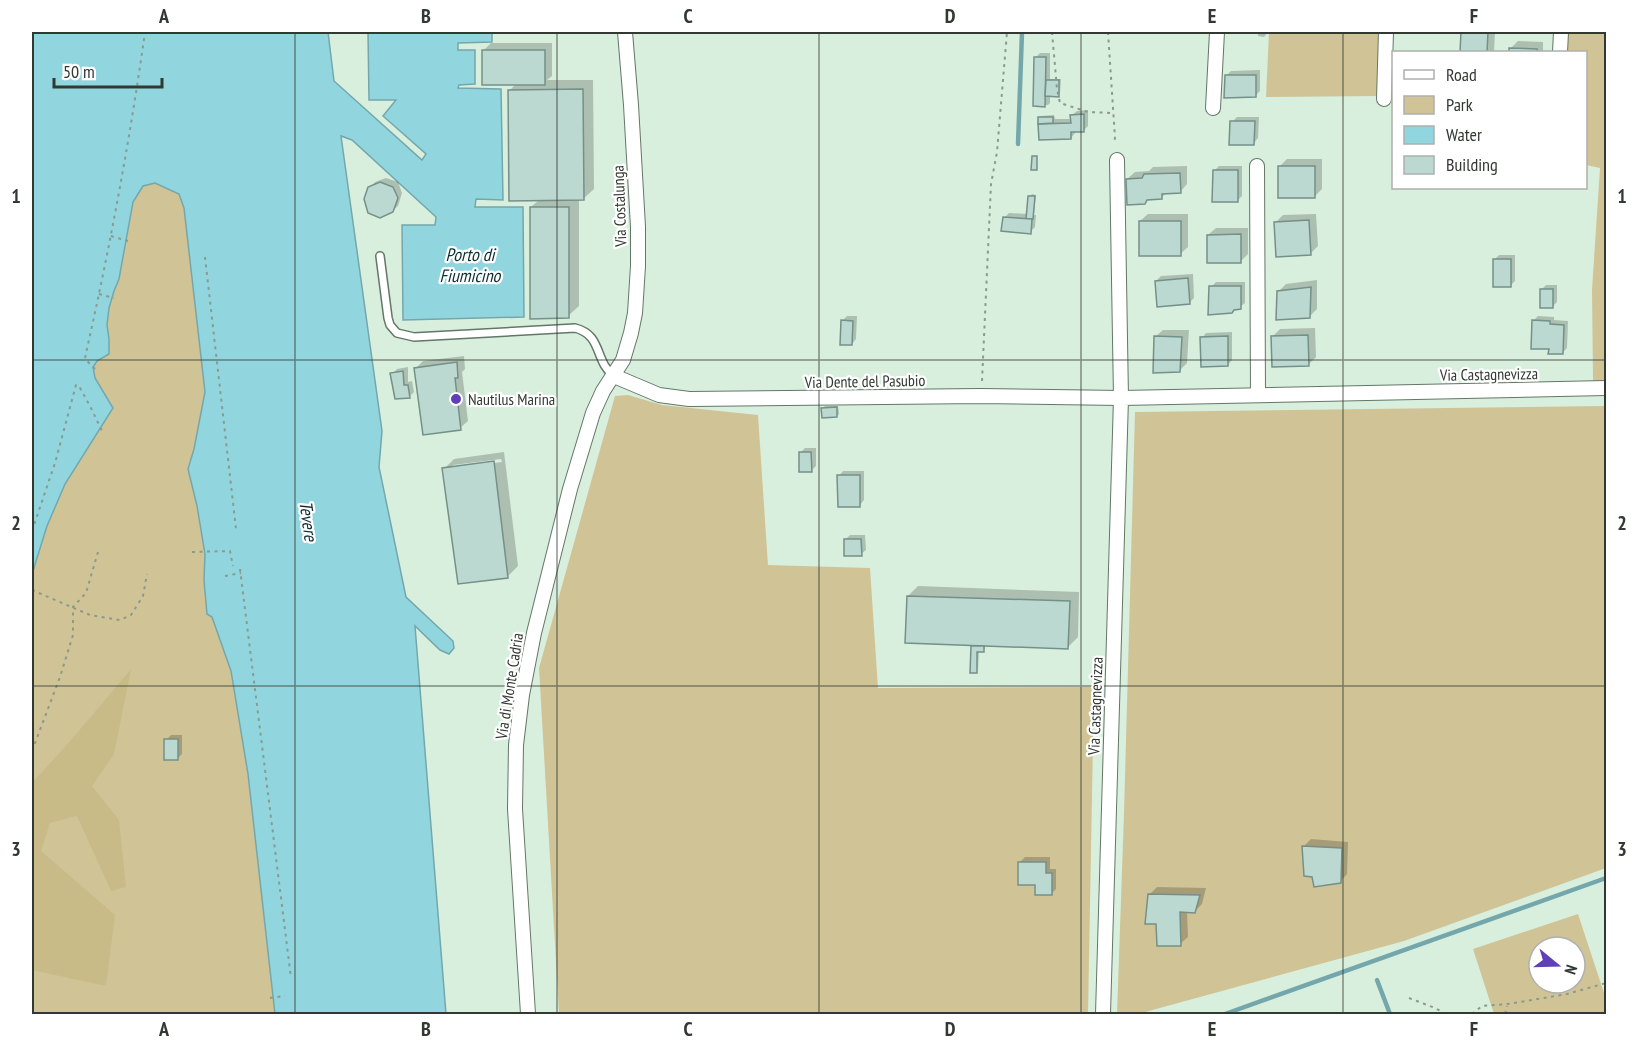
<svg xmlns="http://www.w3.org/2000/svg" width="1638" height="1046" font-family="'PT Sans Narrow',sans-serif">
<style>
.green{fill:#d0c496;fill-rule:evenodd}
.forest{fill:#c9bb87}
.water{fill:#91d6df;stroke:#74a7ab;stroke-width:1.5}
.shadow{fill:#0003;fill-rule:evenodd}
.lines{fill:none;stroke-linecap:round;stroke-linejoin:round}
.stream{stroke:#74a7ab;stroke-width:4.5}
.building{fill:#bbd9d1;stroke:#749089;stroke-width:1.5}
.lane-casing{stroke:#647767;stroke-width:10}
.street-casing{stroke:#647767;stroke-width:16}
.path{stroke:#8b9a8d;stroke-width:2;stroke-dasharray:3 4.5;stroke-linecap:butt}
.lane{stroke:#fff;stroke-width:7}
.street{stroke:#fff;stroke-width:14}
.grid{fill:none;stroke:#313932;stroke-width:1.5;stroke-opacity:0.55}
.poi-dot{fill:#5f40b9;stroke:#fff;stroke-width:2}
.labels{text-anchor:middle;stroke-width:4.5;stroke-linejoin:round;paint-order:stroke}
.street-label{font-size:16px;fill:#313932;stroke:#fff}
.poi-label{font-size:16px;fill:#313932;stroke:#fff;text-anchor:start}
.water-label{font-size:18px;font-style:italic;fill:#0b2f33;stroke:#fff}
.neatline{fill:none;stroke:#313932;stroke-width:2}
.grid-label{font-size:20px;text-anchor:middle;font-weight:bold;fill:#313932}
</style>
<rect width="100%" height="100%" fill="#d9efdd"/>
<g class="green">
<path d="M1269,32H1380L1381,96L1266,97Z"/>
<path d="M1557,32H1606V381H1593L1592,290L1600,168L1586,165V52H1556Z"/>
<path d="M155,183L179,194L184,207L205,392L194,449L189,470L197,506L205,554L204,580L212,616L231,671L248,774L275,1014H32V574L47,526L65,484L113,408L95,378L93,367L109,339L107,325L109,308L114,291L119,279L133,202L143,186Z"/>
<path d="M628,395L662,405L758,415L768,565L870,568L878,688L1094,687L1088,1014H559L539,668L615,396Z"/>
<path d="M1606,406V868L1404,941L1138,1014H1117L1124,813L1135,412Z"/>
<path d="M1578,914L1606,999V1014H1494L1473,949ZM1539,947H1575V983H1539Z"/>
</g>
<path class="forest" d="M131,669L114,754L92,786L119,820L126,887L111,891L77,816L50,823L41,851L115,915L106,986L32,970V783L72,739Z"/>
<path class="water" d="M32,32H328L334,81L422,160L426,154L383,116L396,100H369L368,32L492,33V42L458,43V50H475V84L459,85L458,88L501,89L503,200L476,199L475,207H523L524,317L403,320L402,225H435L436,217L352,140L341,136L382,431L379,467L406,597L453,641L454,648L449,654L440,650L415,626L446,1014H275L248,774L231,671L212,617L207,614L204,580L205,554L197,506L188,469L194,449L205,392L184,208L179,194L155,183L143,186L133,202L119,279L114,291L109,308L107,325L109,339V354L97,361L93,367L95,378L113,408L65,484L47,526L32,574Z"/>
<g class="shadow">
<path d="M1258,32H1268L1264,37L1258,36Z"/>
<path d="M1463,32H1495L1494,52H1462Z"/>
<path d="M1518,41L1543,42V52H1510V49Z"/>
<path d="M491,43H552V76L547,80H593L594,189L583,199H579V306L568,316L531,207L540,199L509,91L517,83L483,51Z"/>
<path d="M1040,53H1050V79H1061L1060,93L1058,95H1050V103L1048,105H1034L1035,58Z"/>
<path d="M1260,70V91L1255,96L1226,76L1231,71Z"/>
<path d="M1088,110V126L1084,130L1075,131V133L1071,138L1040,139L1039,118L1041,116L1054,115L1055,119H1072V115L1077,111Z"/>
<path d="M1237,117H1259L1258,138L1254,143L1232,122Z"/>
<path d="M1287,159H1322V189L1314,197L1280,166Z"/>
<path d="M1187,166V184L1180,192H1167L1161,198H1149L1145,203L1127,179L1135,172L1149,171L1153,167Z"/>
<path d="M1219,166H1242V196L1237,201L1214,171Z"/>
<path d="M386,178L398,182L402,193L398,206L392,211L370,188L375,182Z"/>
<path d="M1032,194L1036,195L1034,215H1036L1035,227L1030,232L1004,218L1009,213L1028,214L1030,196Z"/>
<path d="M1148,214H1188V247L1180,254L1140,221Z"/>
<path d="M1316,214L1318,246L1310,254L1275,223L1283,215Z"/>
<path d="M1216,228H1248V254L1241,261L1208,235Z"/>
<path d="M1499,255H1515V281L1511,285L1494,260Z"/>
<path d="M1193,274L1194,298L1189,303L1156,281L1161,276Z"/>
<path d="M1317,280V309L1309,317L1278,292L1286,284Z"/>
<path d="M1216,282H1245V303L1240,307L1211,287Z"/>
<path d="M1546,285H1557V302L1552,307L1541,290Z"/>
<path d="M847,316H857L856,339L852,344L842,321Z"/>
<path d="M1538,316L1554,317V320L1568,321L1567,348L1562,353L1550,348L1533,321Z"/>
<path d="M1315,328L1316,357L1309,364L1272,337L1280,329Z"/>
<path d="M1163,330H1189L1187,363L1180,370L1155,337Z"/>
<path d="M1232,332V360L1228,365L1202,338L1206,333Z"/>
<path d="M464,356L465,369L462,372L468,421L460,428L416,368L423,361Z"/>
<path d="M408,367V382L412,381L414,392L409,397L392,374L397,369Z"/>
<path d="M825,406H838L839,414L837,416L823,408Z"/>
<path d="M805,448H816V466L811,471L800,453Z"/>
<path d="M504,452L518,566L508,576L444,469L454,459ZM501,459L502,462L453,468V465Z"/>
<path d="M843,471H864V500L860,505L839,476Z"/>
<path d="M850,535H865L866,550L861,554L845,540Z"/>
<path d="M918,586L1079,592L1078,637L1068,647L985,644V649L983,650H979L978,669L976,671L973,646L975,644L908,596Z"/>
<path d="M171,735H182V754L177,759L166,740Z"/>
<path d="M1311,839L1348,842L1347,874L1340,882L1304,846Z"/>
<path d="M1025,857H1050V869H1056V889L1052,893L1037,883L1020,862Z"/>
<path d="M1157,887L1206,888L1202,904L1195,911H1187L1188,937L1180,944L1158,923L1150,894Z"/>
</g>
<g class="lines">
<g class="stream">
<path d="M1018,144L1022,32"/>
<path d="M1377,980L1390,1014"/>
<path d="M1225,1014L1606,878"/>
</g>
</g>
<g class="building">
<path d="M1461,32H1488L1487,52H1460Z"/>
<path d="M1509,48L1537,49V52H1509Z"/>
<rect x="482" y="50" width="63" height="35"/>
<path d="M1034,57H1046L1045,107L1033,106Z"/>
<path d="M1225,75H1256V97L1224,98Z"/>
<path d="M1046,80H1059V97L1045,96Z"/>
<path d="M583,89L584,200L509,201L508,90Z"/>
<path d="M1084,114V132H1071V139L1039,140L1038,124L1071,123L1070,115Z"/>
<path d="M1038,117H1053V123L1038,124Z"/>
<path d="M1230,121H1255L1254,145H1229Z"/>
<path d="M1032,156H1037V170H1031Z"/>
<rect x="1278" y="166" width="37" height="32"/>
<path d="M1213,170H1238V202H1212Z"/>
<path d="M1180,173L1181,193L1162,194V199L1147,200L1145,204L1127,205L1126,179L1142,178L1144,174Z"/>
<path d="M380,182L393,187L398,198L393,212L380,218L368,213L364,199L368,187Z"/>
<path d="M1028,196H1035L1033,219H1026Z"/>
<path d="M530,207H569V318L530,319Z"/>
<path d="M1003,217L1032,219L1031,234L1001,231Z"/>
<path d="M1309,220L1311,255L1276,257L1274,222Z"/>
<rect x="1139" y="221" width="42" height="35"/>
<path d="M1241,234V263H1207V235Z"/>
<rect x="1493" y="259" width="18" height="28"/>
<path d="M1188,278L1190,304L1157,307L1155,281Z"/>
<path d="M1209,286H1241V309L1234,310L1232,313L1208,315Z"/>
<path d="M1311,287L1310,318L1276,320L1277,291Z"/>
<rect x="1540" y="289" width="13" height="19"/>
<path d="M841,320L853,321L852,345H840Z"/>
<path d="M1532,320L1550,321V324L1564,325L1563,354H1548L1549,349H1531Z"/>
<path d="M1308,335L1309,366L1272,367L1271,336Z"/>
<path d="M1154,336L1182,337L1180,372L1153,373Z"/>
<path d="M1228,336V366L1201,367L1200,337Z"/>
<path d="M457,362L458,378H455L461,430L423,435L414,368Z"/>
<path d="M403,371L404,385H408L410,398L395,399L390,373Z"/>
<path d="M837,407V417L822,418L821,408Z"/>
<path d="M799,452H811L812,472H799Z"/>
<path d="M494,461L508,578L458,584L442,468Z"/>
<path d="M837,475H860V507H838Z"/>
<path d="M844,539H861L862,556H844Z"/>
<path d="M907,596L1070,601L1068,649L905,643Z"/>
<path d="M971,646H984V652H977V673H970Z"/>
<rect x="164" y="739" width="14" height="21"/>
<path d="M1302,846L1342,848L1341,883L1314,887L1312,877L1304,876Z"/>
<path d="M1018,862H1046V873H1052V895H1035V885H1018Z"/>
<path d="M1148,894L1200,895L1195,913L1180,912L1181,946H1157L1156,924H1145Z"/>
</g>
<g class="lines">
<defs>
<path id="lane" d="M380,256L388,318L390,325L397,333L414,337L575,328C603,335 594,361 614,376"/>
<g id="street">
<path d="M1560,52L1561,32"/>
<path d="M1384,99L1386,32"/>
<path d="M1213,108L1217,32"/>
<path d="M1257,166L1258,394"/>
<path d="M614,376L659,395L689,399L981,396L1121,398L1117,160"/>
<path d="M528,1014L515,809L516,745L522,695L534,633L570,489L593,413L603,391L623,360L631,333L635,313L638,266V227L631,105L625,32"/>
<path d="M1103,1014L1121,398L1606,388"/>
</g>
</defs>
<use href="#lane" class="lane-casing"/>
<use href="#street" class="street-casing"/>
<g class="path">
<path d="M1052,32L1057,89L1060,103L1088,112L1113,113"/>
<path d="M1108,32L1115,138L1114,142"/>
<path d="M111,236L128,241"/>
<path d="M205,257L236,529"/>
<path d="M99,294L114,298"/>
<path d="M95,369L85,359L86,353C110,247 130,139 145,32"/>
<path d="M982,381L991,184L997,152L1007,32"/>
<path d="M32,531L55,463L76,385L79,386L91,408L102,431"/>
<path d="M192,552L230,551L233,566"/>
<path d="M32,567L36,569"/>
<path d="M240,569L291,978"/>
<path d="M225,576L241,573"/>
<path d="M32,590L90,615L120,620L131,615L143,596L147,574"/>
<path d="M32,751L60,677L73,635V607L86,593L98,552"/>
<path d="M270,998L285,996"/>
<path d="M1409,998L1435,1008L1446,1014"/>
<path d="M1472,1014L1482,1006L1508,1004L1567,994L1606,983"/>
<path d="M1505,1014L1507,1006"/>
</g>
<use href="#lane" class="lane"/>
<use href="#street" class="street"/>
</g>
<path class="grid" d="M295,32V1014M557,32V1014M819,32V1014M1081,32V1014M1343,32V1014M32,360H1606M32,686H1606"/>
<circle class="poi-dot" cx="456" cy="399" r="6"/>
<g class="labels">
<g class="street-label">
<text transform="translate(619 206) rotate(-92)" y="6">Via Costalunga</text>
<text transform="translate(1489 374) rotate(-1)" y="6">Via Castagnevizza</text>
<text transform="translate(865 381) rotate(-1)" y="6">Via Dente del Pasubio</text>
<text transform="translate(509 686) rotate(-81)" y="6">Via di Monte Cadria</text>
<text transform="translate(1095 706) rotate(-88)" y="6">Via Castagnevizza</text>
</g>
<g class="poi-label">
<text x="468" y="405">Nautilus Marina</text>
</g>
<g class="water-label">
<text x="470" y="261">Porto di<tspan x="470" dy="21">Fiumicino</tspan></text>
<text transform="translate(308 521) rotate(82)" y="6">Tevere</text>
</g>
</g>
<rect width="1638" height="1046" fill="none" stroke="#ffffff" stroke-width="66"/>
<rect x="1392" y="51" width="195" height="138" fill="#ffffff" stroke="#adb0ad" stroke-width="1.5"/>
<rect x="1404" y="70" width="30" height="9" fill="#ffffff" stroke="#adb0ad" stroke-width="1.5"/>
<text x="1446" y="81" font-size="18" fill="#313932">Road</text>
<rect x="1404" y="96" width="30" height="18" fill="#d0c496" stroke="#adb0ad" stroke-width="1.5"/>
<text x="1446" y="111" font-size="18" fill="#313932">Park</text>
<rect x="1404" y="126" width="30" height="18" fill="#91d6df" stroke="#adb0ad" stroke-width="1.5"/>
<text x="1446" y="141" font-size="18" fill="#313932">Water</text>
<rect x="1404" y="156" width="30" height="18" fill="#bbd9d1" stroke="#adb0ad" stroke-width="1.5"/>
<text x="1446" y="171" font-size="18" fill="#313932">Building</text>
<g transform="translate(1557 965) rotate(109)"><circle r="28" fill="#ffffff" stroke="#adb0ad" stroke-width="1.5"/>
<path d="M0-4.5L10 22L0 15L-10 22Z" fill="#5f40b9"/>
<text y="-9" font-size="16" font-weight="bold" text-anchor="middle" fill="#313932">N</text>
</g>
<path d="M54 78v9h108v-9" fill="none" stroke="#313932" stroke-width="3"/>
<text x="63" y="78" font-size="18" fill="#313932" stroke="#ffffff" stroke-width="4.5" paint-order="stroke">50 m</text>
<rect x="33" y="33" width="1572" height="980" class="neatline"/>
<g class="grid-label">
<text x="164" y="23">A</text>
<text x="426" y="23">B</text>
<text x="688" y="23">C</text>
<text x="950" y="23">D</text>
<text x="1212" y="23">E</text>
<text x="1474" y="23">F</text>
<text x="16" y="203">1</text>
<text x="1622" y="203">1</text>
<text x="16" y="530">2</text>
<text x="1622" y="530">2</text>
<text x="16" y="856">3</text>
<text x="1622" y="856">3</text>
<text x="164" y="1036">A</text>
<text x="426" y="1036">B</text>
<text x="688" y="1036">C</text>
<text x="950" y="1036">D</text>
<text x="1212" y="1036">E</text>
<text x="1474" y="1036">F</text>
</g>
</svg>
